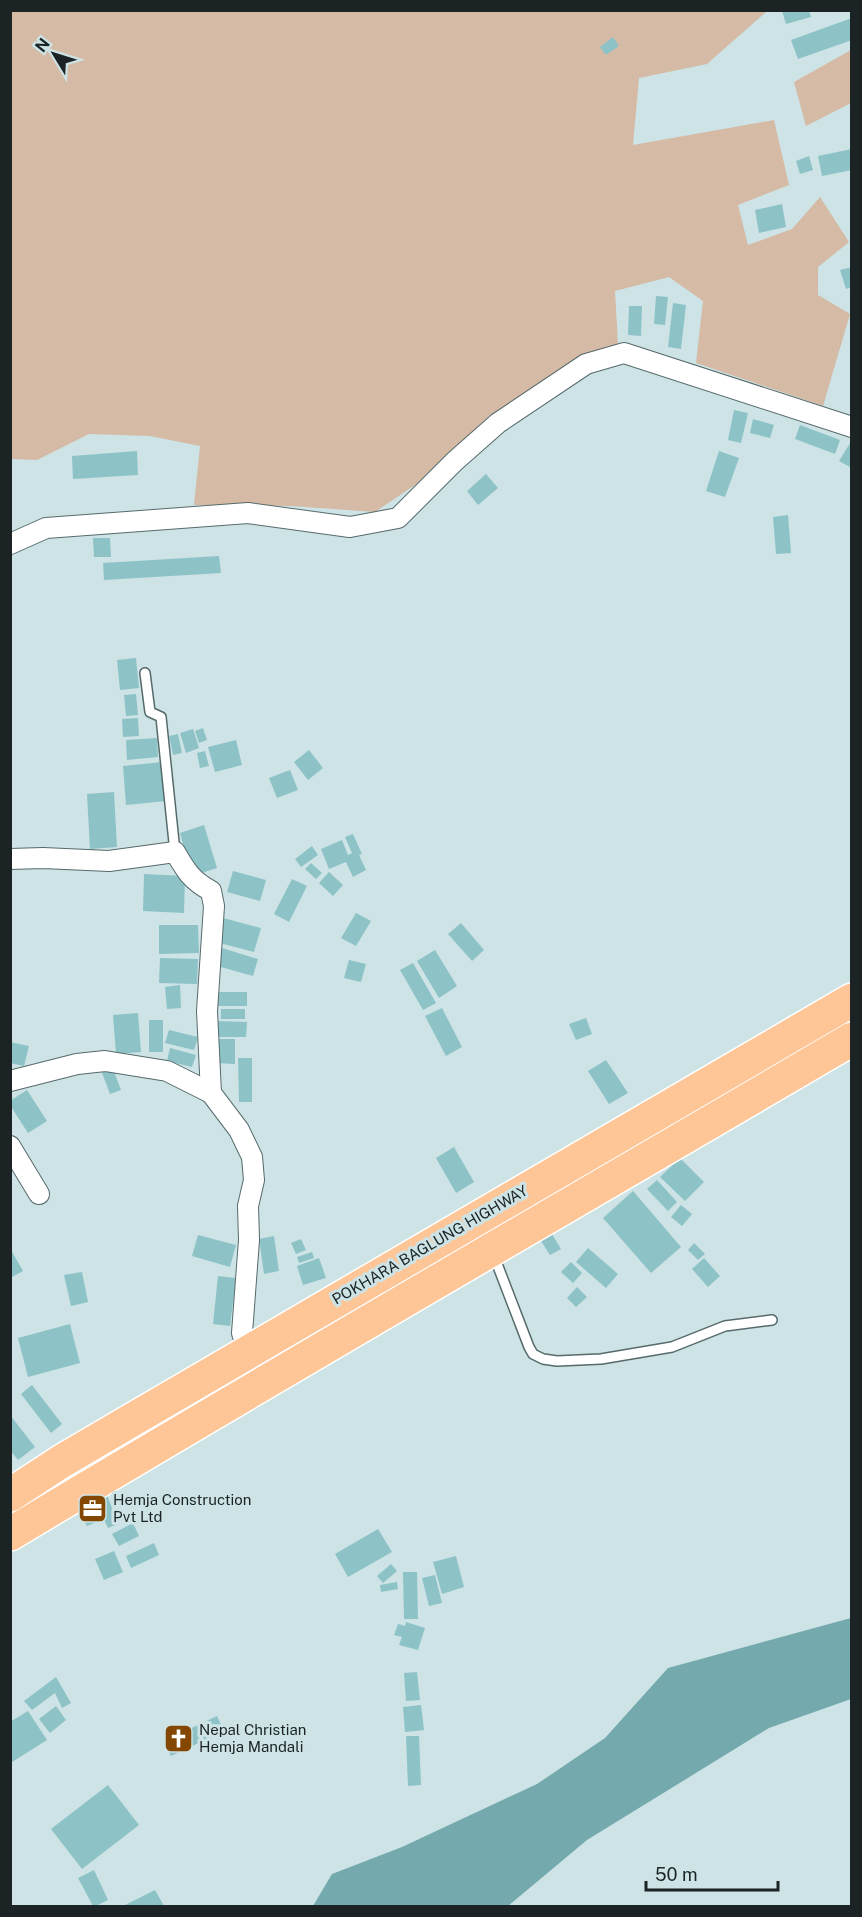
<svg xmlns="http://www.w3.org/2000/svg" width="862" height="1917" font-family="'Public Sans',sans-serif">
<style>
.green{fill:#d5baa5}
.water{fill:#74a9ad}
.building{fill:#8dc3c7}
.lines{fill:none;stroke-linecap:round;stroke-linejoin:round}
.lane-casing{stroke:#566a6c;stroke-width:12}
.street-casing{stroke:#566a6c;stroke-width:22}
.highway-casing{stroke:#fff;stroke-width:36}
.lane{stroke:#fff;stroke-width:9}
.street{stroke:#fff;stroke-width:20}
.highway{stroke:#fec597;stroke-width:33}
.labels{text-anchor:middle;stroke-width:6;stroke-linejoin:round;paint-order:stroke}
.street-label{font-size:15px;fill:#1b2324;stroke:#cde3e5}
.poi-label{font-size:15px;fill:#1b2324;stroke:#cde3e5;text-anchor:start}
</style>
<rect width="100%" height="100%" fill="#cde3e5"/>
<g class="green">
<path d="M11,11H767L707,64L639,78L633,145L774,120L789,185L738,205L748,245L792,229L820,197L849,242L818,267V295L850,314L823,406L696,363L703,301L669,277L615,291L618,345L569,364L489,416L418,483L375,512L291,506L194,505L200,446L150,436L89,434L37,460L11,459Z"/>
<path d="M851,50V103L806,126L794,82Z"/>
</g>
<path class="water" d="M851,1618V1699L769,1728L587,1840L508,1906H313L332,1874L402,1847L537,1784L605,1738L668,1668Z"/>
<g class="building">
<path d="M809,10L811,17L786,24L782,11Z"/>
<path d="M852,18V40L798,59L791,40Z"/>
<path d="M613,37L619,46L606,55L600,47Z"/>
<path d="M852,149V170L822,176L818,156Z"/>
<path d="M809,156L813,170L800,174L796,161Z"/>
<path d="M782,204L786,227L759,233L755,210Z"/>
<path d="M852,267V287L846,289L840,270Z"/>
<path d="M656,296L668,297L665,325L654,324Z"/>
<path d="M673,303L686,305L681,349L668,347Z"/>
<path d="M629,306H642L641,336L628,335Z"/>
<path d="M734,410L748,413L741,443L728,440Z"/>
<path d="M753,419L774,425L770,438L750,433Z"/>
<path d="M800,425L840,440L835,454L795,439Z"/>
<path d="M852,440V468L839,461Z"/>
<path d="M137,451L138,475L73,479L72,456Z"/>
<path d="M719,451L739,458L725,497L706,491Z"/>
<path d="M486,474L498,488L478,505L467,491Z"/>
<path d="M788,515L791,553L776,554L773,517Z"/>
<path d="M93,538H110L111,557H94Z"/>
<path d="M219,556L221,573L104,580L103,563Z"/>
<path d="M136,658L139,688L120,690L117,660Z"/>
<path d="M136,694L138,715L126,716L124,695Z"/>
<path d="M138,718L139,736L123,737L122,719Z"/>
<path d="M203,728L207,740L199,743L195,731Z"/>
<path d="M193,729L199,748L186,753L180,733Z"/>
<path d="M178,734L182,753L173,755L169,736Z"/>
<path d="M157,738L158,757L127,760L126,740Z"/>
<path d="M236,740L242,765L215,772L208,747Z"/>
<path d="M309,750L323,768L308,780L294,762Z"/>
<path d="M205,751L209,766L200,768L197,753Z"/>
<path d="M163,762L166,801L126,805L123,766Z"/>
<path d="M290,770L298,790L277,798L269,778Z"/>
<path d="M114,792L117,847L90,849L87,794Z"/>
<path d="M204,825L217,868L192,876L180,833Z"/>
<path d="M353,834L362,854L359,855L366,870L353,877L346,862L329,869L321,849L342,840L348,855L352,853L345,837Z"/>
<path d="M312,846L318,855L301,867L295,859Z"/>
<path d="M311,863L322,873L316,879L305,869Z"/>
<path d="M233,871L266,880L260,901L227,892Z"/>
<path d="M329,872L343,885L333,896L319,883Z"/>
<path d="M144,874L185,876L184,913L143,911Z"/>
<path d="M292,879L307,886L289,922L274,914Z"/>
<path d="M356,913L371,921L356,946L341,938Z"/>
<path d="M223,918L261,928L254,952L216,942Z"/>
<path d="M461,923L484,950L472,961L448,934Z"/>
<path d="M159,925H198L199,953L159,954Z"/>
<path d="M222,948L258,959L253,976L217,966Z"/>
<path d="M435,950L457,986L439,998L417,961Z"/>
<path d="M160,958L198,959L197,984L159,983Z"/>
<path d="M349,960L366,964L361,982L344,978Z"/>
<path d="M413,963L436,1003L423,1010L400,970Z"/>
<path d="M180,985L181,1008L167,1009L165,987Z"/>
<rect x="213" y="992" width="34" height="14"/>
<path d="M442,1008L462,1047L446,1056L425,1016Z"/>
<rect x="221" y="1009" width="24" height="10"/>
<path d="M138,1013L141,1052L116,1054L113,1015Z"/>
<path d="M586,1018L592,1034L576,1040L569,1024Z"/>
<rect x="149" y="1020" width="14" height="32"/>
<path d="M216,1021L247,1022L246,1037H216Z"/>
<path d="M169,1030L198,1037L194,1050L165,1043Z"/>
<path d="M215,1039H235V1064L215,1063Z"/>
<path d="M10,1042L29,1046L24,1066L10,1063Z"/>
<path d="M170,1048L196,1055L192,1067L167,1061Z"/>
<path d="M238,1058H252V1102H239Z"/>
<path d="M606,1060L628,1093L609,1104L588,1071Z"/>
<path d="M112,1066L121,1090L110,1094L101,1070Z"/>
<path d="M27,1090L47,1121L28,1133L10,1105V1101Z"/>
<path d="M454,1147L474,1182L456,1193L436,1158Z"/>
<path d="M680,1158L704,1182L685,1201L660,1177Z"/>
<path d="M657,1180L677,1202L668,1211L647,1189Z"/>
<path d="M633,1191L681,1247L651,1273L603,1218Z"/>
<path d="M681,1205L692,1214L682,1226L671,1217Z"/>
<path d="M552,1234L561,1249L550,1255L541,1241Z"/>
<path d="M198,1235L236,1245L230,1267L192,1256Z"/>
<path d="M274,1236L279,1271L264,1274L259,1239Z"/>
<path d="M301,1239L306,1250L296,1254L291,1243Z"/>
<path d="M694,1243L705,1254L698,1260L688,1250Z"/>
<path d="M10,1248L23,1271L10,1278Z"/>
<path d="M588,1248L618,1274L606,1288L576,1262Z"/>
<path d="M312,1252L314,1258L299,1263L297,1257Z"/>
<path d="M319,1258L326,1278L303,1285L297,1266Z"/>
<path d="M704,1258L720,1276L708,1287L692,1269Z"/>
<path d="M571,1262L582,1273L573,1283L561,1272Z"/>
<path d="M82,1272L88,1302L71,1306L64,1275Z"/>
<path d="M218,1276L236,1278L230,1326L213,1324Z"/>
<path d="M577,1287L587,1297L576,1307L567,1298Z"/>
<path d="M70,1324L80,1363L28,1377L18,1338Z"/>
<path d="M32,1385L62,1424L51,1433L21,1394Z"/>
<path d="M10,1415L35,1447L18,1460L10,1450Z"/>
<path d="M107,1495L118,1524L108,1528L104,1519L87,1526L78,1507Z"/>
<path d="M133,1523L139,1536L119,1546L112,1534Z"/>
<path d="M378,1529L392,1552L348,1577L335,1554Z"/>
<path d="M154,1543L159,1555L131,1568L126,1556Z"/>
<path d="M114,1551L123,1572L104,1580L95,1559Z"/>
<path d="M456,1556L464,1587L442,1594L433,1562Z"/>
<path d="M391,1564L397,1571L383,1583L377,1576Z"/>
<path d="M403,1572H417L418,1619H404Z"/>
<path d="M435,1575L442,1603L429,1606L422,1578Z"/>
<path d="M397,1582L398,1589L381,1592L380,1585Z"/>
<path d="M406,1622L425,1628L418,1650L399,1645L402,1637L394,1635L398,1624L405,1626Z"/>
<path d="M417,1672L420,1700L406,1701L404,1673Z"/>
<path d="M56,1677L71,1703L62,1708L55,1693L32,1710L24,1701Z"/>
<path d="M421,1705L424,1730L405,1732L403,1707Z"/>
<path d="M56,1706L66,1720L50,1733L39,1719Z"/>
<path d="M28,1711L47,1740L12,1762L10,1760V1722Z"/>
<path d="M217,1716L224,1731L171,1756L164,1741Z"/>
<path d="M406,1736H419L421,1785L408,1786Z"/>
<path d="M108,1785L139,1825L82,1869L51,1829Z"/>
<path d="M94,1870L108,1900L96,1906H93L78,1878Z"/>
<path d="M155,1890L164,1906H123Z"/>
</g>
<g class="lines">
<defs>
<g id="lane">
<path d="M145,673L150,712L161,717L175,852"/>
<path d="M494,1256L529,1347L533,1354L543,1359L557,1361L601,1359L672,1347L725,1326L772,1320"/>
</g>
<g id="street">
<path d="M10,544L46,528L248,513L350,527L398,518L455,461L498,423L586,364L624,353L852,427"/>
<path d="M10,859L43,858L109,861L175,852C186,871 191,880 211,891L214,906L207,1011L211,1093L239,1130L252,1157L254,1180L248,1206L249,1240L242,1333L248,1351"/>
<path d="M10,1081L77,1064L105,1061L167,1071L211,1093"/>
<path d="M10,1146L39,1194"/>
</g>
<g id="highway">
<path d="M10,1495L62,1461L137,1417L852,1000"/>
<path d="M10,1534C289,1366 571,1204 852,1039"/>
</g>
</defs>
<use href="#lane" class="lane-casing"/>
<use href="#street" class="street-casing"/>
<use href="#highway" class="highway-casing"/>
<use href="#lane" class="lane"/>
<use href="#street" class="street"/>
<use href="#highway" class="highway"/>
</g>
<defs>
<symbol id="office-square" viewBox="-11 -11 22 22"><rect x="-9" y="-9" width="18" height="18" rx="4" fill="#834701" stroke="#cde3e5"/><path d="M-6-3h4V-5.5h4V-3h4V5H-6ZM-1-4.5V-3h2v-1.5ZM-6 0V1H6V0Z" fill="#fff"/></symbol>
<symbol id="church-square" viewBox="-11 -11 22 22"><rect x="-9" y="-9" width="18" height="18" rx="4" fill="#834701" stroke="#cde3e5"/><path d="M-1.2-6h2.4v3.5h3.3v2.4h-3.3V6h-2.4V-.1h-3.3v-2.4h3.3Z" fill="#fff"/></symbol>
</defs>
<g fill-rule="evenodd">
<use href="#office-square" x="76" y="1492" width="33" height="33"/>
<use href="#church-square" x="162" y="1722" width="33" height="33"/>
</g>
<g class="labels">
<g class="street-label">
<text transform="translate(430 1245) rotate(-30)" y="5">POKHARA BAGLUNG HIGHWAY</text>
</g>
<g class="poi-label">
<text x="113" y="1505">Hemja Construction<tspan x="113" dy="17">Pvt Ltd</tspan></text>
<text x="199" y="1735">Nepal Christian<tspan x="199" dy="17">Hemja Mandali</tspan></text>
</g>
</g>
<rect width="862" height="1917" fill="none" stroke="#1b2324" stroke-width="24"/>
<g transform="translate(54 54) rotate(308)" stroke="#cde3e5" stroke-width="4.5" paint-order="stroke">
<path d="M0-4.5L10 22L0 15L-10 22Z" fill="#1b2324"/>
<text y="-9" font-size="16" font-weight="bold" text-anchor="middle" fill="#1b2324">N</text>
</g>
<path d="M646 1881v9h132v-9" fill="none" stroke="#1b2324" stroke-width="3"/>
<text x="655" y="1881" font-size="18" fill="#1b2324" stroke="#cde3e5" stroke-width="4.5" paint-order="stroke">50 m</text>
</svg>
